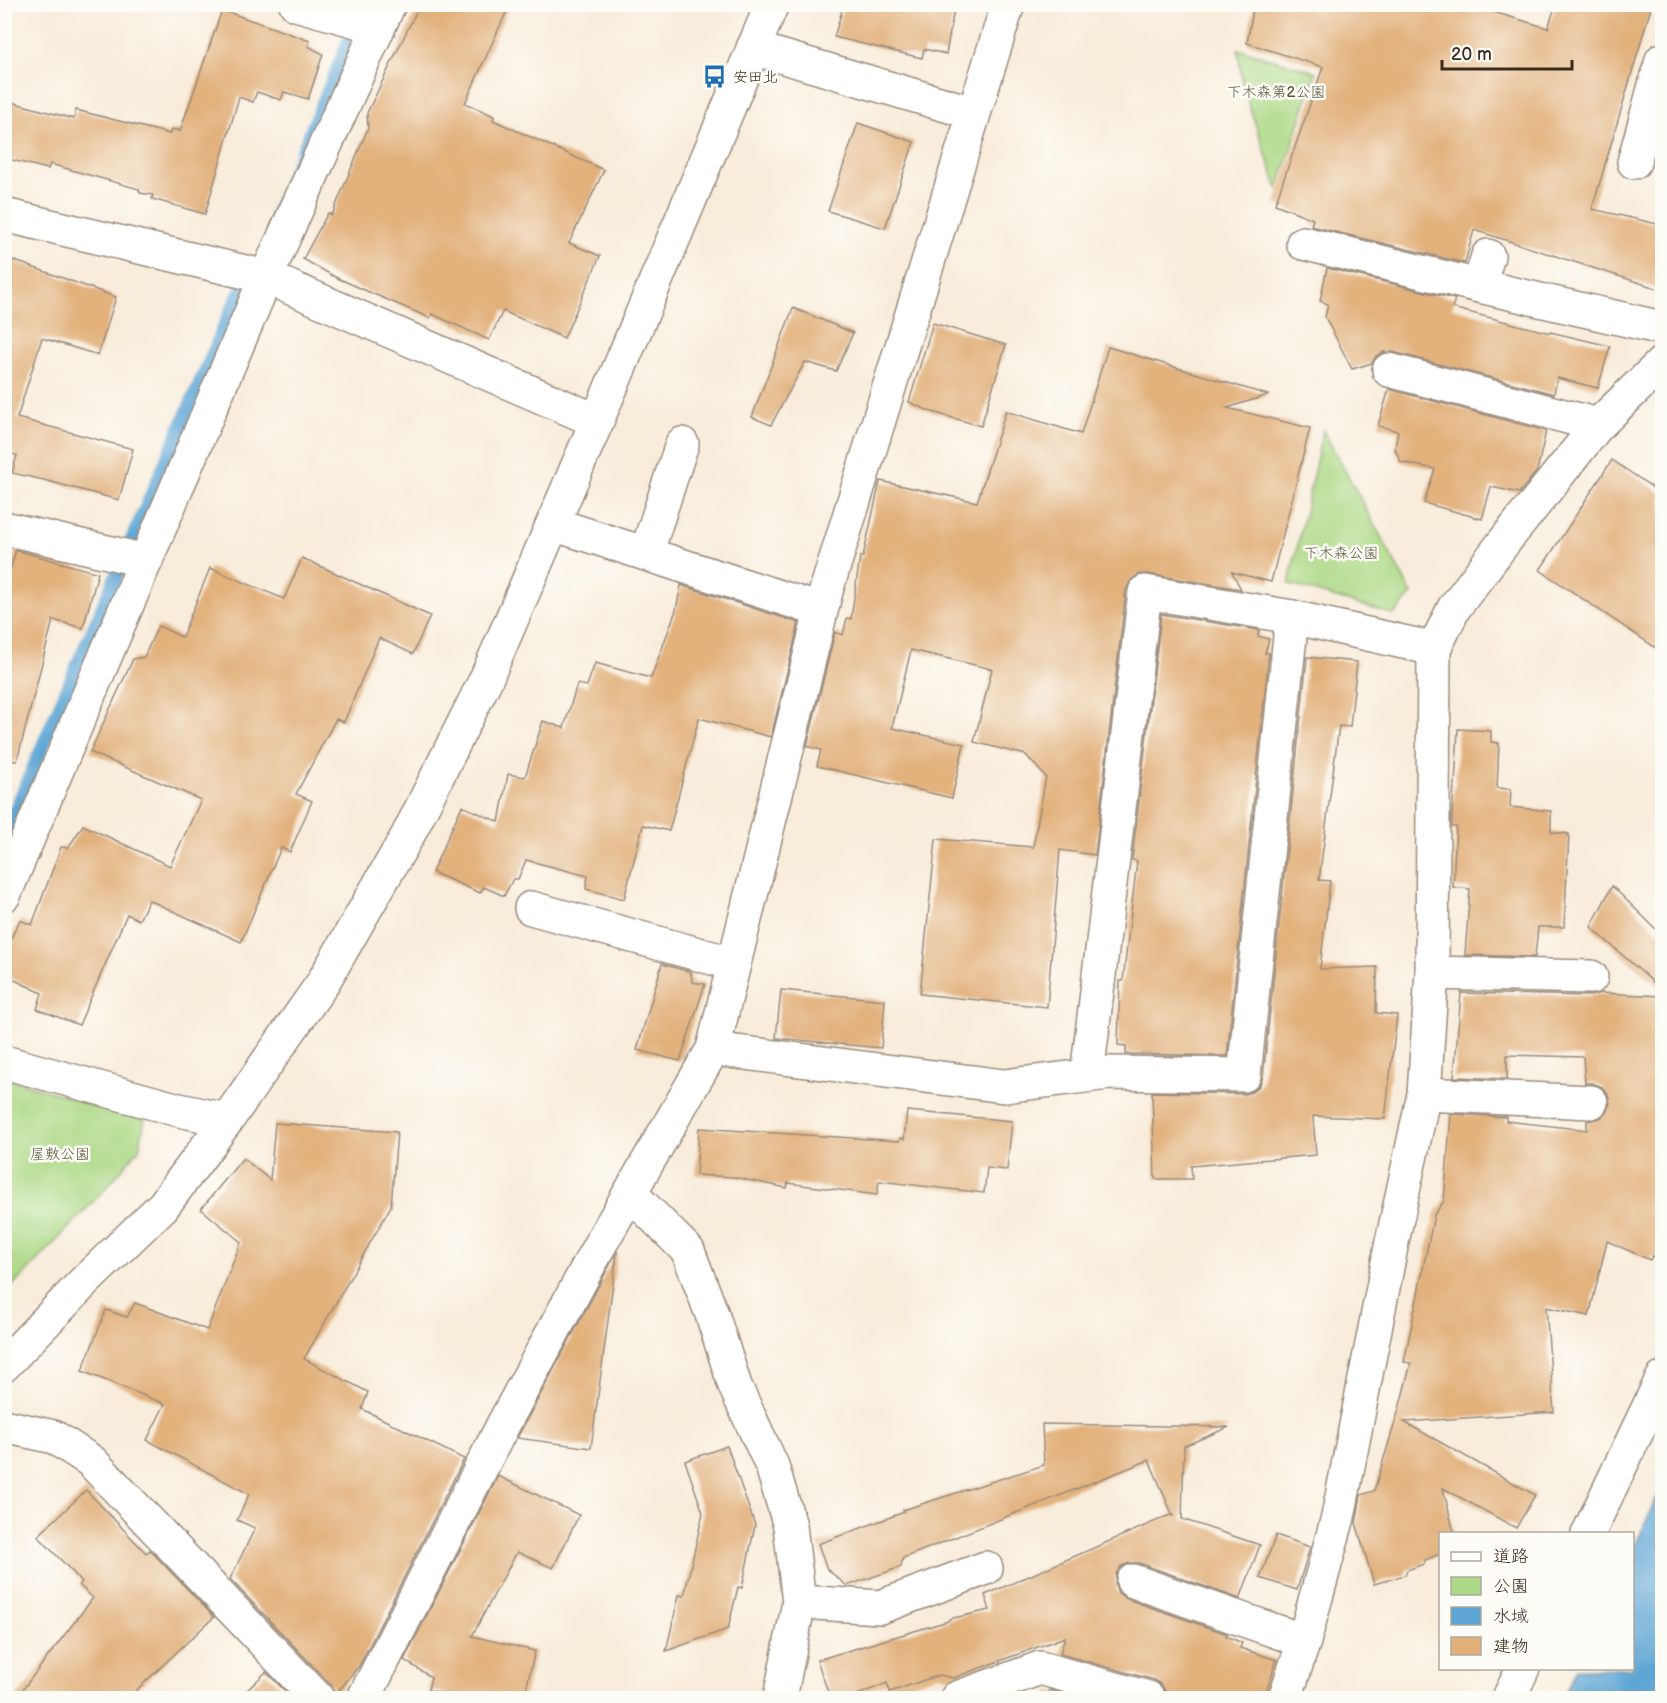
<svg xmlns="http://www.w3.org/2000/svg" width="1667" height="1703" font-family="'Balsamiq Sans','Klee One',sans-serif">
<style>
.green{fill:#acd985;stroke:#748252;stroke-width:1.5}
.water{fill:#5ea6d5;stroke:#4c687a;stroke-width:1.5}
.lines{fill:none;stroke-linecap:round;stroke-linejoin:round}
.stream{stroke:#5ea6d5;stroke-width:14}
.building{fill:#e2b17b}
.minor-casing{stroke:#9a8b7c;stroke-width:36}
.minor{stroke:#fff;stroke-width:33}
.labels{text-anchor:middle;stroke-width:5;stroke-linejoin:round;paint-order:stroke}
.poi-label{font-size:15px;fill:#3b2a1e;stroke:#fdfcf7;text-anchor:start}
.park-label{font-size:15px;fill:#575638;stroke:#fdfcf7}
</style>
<rect width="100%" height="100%" fill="#fdfcf7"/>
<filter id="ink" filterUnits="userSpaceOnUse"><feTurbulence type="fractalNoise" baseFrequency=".0167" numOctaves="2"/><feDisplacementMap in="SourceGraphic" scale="12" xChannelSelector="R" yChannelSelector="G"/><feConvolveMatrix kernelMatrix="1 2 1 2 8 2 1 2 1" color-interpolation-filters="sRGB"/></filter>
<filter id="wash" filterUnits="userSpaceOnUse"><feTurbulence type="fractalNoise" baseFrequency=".008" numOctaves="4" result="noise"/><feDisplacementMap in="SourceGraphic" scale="24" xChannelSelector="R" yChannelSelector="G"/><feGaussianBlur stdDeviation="1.35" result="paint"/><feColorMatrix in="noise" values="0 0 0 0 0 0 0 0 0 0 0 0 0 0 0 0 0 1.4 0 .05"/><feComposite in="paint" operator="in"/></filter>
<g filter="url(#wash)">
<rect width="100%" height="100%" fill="#f8ecda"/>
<g class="green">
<path d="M1238,49L1316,72L1278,189L1243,88Z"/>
<path d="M1323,430L1412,594L1394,615L1289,584Z"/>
<path d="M5,1078L145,1120L139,1149L107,1187L26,1273L5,1292Z"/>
</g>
<path class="water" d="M1662,1486V1698H1562L1577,1669L1632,1668L1633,1550Z"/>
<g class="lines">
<g class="stream">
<path d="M276,216L348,43"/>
<path d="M4,838C78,660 157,484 233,307L251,272"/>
</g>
</g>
<g id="blocks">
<g class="building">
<path d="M420,4H510L465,103L494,116L493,120L604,170L569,243L600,256L564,338L503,311L489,340L432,314L430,318L369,292L335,277L303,259L328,213L332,215L368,128L367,113Z"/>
<path d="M844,4H955L946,54L924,49L922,58L834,37Z"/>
<path d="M1254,4H1466L1548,28L1556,4H1652L1592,209L1662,225V290L1474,230L1465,263L1311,226L1313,219L1275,204L1323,67L1247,43Z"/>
<path d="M222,10L310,41L308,46L323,54L308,99L284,92L281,100L257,92L253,102L239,97L205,214L152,199L153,195L140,193L139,189L50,164L48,169L4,158V100L74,119L76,110L170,134L171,129L180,131Z"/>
<path d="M858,123L914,142L885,228L828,211Z"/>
<path d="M4,257L116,297L98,355L42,338L17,418L133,449L119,500L44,480L12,473L17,455L4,453Z"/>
<path d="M1327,268L1455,299L1452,308L1550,333V332L1610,346L1598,388L1557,378L1554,394L1393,352H1384L1376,356L1372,363L1352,369L1325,317L1328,304L1320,301Z"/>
<path d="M793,308L853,333L836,371L805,362L771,425L752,417Z"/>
<path d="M933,323L1006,345L981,426L929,411L909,402Z"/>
<path d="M1108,347L1268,395L1227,408L1310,428L1271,582L1232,572L1241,589L1148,574H1139L1131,580L1126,590L1095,855L1060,850L1047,1007L920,994L936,839L1033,847L1046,777L1026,755L974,742L992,669L911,650L892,728L964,744L952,798L817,766L821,750L807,746L835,632L843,635L847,618L851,619L860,557H863L880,481L977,502L1006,411L1081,434Z"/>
<path d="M1389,389L1546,431L1537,471L1519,493L1491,487L1482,519L1424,503L1435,469L1401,462L1395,449L1398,431L1378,426Z"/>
<path d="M1612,460L1662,494V652L1540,570Z"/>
<path d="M16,550L98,573L83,628L53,620L17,761L4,760V591Z"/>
<path d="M302,558L430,616L413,654L379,638L344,722L336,719L296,794L312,801L290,852L281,848L241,942L149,900L139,920L127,914L79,1025L37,1009L42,993L4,975V952L20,920L32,925L61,847L68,848L83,825L170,866L201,800L90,752L133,659L144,657L158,626L182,637L210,568L284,599Z"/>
<path d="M681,585L799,623L771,737L699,718L669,831L643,825L624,899L586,889L588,876L526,860L518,879H513L504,896L484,887L480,893L432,872L462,806L499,822L508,774L525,777L543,721L564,728L577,684L587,686L595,663L651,678L676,610Z"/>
<path d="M1161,614L1259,630L1258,636L1269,639L1265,653H1269L1227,1056L1126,1054V1046L1118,1045L1120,981H1123L1137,861L1132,860Z"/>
<path d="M1307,657L1357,662L1350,727L1339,726L1319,880L1330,881L1320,969L1377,967L1376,1013L1397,1015L1385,1119L1313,1116L1316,1155L1191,1166L1192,1179H1155L1152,1092L1244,1094L1252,1092L1259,1086L1263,1077Z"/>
<path d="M1458,729L1491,731V742L1499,743L1497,788L1511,789L1510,807L1551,811V832L1569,834L1564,927H1538L1535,957L1465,955L1470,889L1453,887L1456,827H1452V815L1454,785H1455Z"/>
<path d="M1612,886L1662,935V990L1591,927Z"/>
<path d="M662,964L691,972L692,982L705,984L680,1061L637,1050Z"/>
<path d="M781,990L885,1000L881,1048L776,1038Z"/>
<path d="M1461,993L1591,996L1600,993L1662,996V1260L1652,1256L1650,1260L1607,1241L1589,1316L1546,1307L1554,1412L1404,1422L1535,1495L1516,1528L1443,1488L1454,1533H1440V1554L1425,1560L1424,1564L1407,1570L1405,1575L1374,1584L1356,1523L1361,1495L1374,1491L1399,1409L1411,1363L1404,1362L1434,1215L1444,1201L1451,1114L1506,1117V1121L1587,1130V1121L1600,1118L1606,1113L1610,1103L1608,1094L1602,1087L1592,1083H1585L1583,1057L1507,1055V1079L1454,1077Z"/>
<path d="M907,1111L1012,1121L1007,1170L987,1168L984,1193L879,1181L877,1195L788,1183L787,1188L733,1177L696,1175L699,1128L899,1141L900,1138L904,1139Z"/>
<path d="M275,1123L397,1132L391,1206L304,1359L368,1392L362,1409L464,1459L359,1666L335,1695L331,1685L230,1579L255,1528L237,1520L249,1494L147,1440L165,1404L82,1371L106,1310L127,1317L135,1303L207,1330L241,1242L201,1209L243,1158L270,1180Z"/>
<path d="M617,1253L591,1448L517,1438L614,1257Z"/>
<path d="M1042,1424L1229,1427L1184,1446L1182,1519L1260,1545L1240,1599L1139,1563H1130L1121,1566L1116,1574L1115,1584L1118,1593L1127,1599L1227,1634L1226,1636L1242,1643L1240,1648L1277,1660L1264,1698H1166V1693L1162,1685L1154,1680L1060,1654L1065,1637L953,1678L939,1675L890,1692L887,1683L850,1698H830L817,1660L948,1621L949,1619L990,1610L985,1595L1170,1515L1173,1516L1149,1460L903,1558L901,1567L847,1586L827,1569L818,1544L904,1512L903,1510L1044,1465Z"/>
<path d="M727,1446L755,1525L742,1588L738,1587L728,1629L666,1651L679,1595L684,1596L703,1513L685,1461Z"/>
<path d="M498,1476L579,1515L553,1568L517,1552L472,1636L535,1651L524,1698H464L428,1690L431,1677L404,1660Z"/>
<path d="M86,1490L146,1553L150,1550L214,1617L128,1698H16L93,1598L79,1585L82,1582L38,1536Z"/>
<path d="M1276,1535L1310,1547L1297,1590L1260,1578Z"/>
<path d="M266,1672L292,1698H239Z"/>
<path d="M1049,1690L1080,1698H1047Z"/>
</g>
</g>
</g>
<g filter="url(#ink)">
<use href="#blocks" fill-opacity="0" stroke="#9a8b7c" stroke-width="1.5"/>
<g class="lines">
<defs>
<g id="minor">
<path d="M296,4L378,27"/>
<path d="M753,48L973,113"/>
<path d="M1634,162L1662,60"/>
<path d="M4,215L266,277L597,421"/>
<path d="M1303,243L1479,286L1662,328"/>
<path d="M1479,286L1488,256"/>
<path d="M1389,370L1598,425"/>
<path d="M553,524L820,610"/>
<path d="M4,528L146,561"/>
<path d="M646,554L682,444"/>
<path d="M4,895L266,277L389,4"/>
<path d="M531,908L734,964"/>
<path d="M1432,973L1591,977"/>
<path d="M713,1049L1004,1086L1109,1073L1244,1075L1292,617L1434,649"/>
<path d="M4,1062L179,1110L227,1120"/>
<path d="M1087,1075L1145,592L1292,617"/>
<path d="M1424,1094L1591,1102"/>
<path d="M630,1193L688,1251L713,1317L735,1386L772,1466L790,1526L799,1602L780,1698"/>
<path d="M4,1365L84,1282L163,1206L227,1120L322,984L408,835L486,679L597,421L772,4"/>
<path d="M4,1426L54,1437L91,1461L317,1698"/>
<path d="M1588,1534L1662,1379"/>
<path d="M1133,1581L1304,1641"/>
<path d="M799,1602L880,1607L986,1568"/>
<path d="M364,1698L503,1425L598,1248L713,1049L826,591L1008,4"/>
<path d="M957,1698L1040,1668L1148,1698"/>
<path d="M1285,1698L1304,1641L1338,1517L1392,1242L1424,1094L1432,973L1434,649L1454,608L1504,542L1598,425L1662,363"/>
<path d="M1509,1698L1523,1668"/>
</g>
</defs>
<use href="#minor" class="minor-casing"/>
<use href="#minor" class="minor"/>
</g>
</g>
<defs>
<symbol id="bus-bare" viewBox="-9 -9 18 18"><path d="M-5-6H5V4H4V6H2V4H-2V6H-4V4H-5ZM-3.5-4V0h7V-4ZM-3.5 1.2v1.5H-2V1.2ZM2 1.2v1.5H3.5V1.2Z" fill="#1f6fb2" stroke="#fdfcf7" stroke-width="2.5" paint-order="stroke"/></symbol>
</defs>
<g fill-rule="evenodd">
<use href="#bus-bare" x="698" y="60" width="33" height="33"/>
</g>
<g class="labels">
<g class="poi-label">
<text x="733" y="82">安田北</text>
</g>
<g class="park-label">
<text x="1276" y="97">下木森第2公園</text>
<text x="1341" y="558">下木森公園</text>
<text x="60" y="1159">屋敷公園</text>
</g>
</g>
<rect width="1667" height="1703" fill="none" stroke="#fdfcf7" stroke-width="24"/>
<rect x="1439" y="1532" width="195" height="138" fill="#fdfcf7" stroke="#afa8a0" stroke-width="1.5"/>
<rect x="1451" y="1552" width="30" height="9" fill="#ffffff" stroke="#afa8a0" stroke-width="1.5"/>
<text x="1493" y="1562" font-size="18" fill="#3b2a1e">道路</text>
<rect x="1451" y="1577" width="30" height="18" fill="#acd985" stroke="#afa8a0" stroke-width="1.5"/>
<text x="1493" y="1592" font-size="18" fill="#3b2a1e">公園</text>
<rect x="1451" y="1607" width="30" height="18" fill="#5ea6d5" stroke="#afa8a0" stroke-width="1.5"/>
<text x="1493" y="1622" font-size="18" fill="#3b2a1e">水域</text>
<rect x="1451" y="1637" width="30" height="18" fill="#e2b17b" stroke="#afa8a0" stroke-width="1.5"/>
<text x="1493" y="1652" font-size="18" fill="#3b2a1e">建物</text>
<path d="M1442 60v9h130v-9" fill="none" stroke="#3b2a1e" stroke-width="3"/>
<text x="1451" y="60" font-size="18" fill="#3b2a1e" stroke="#fdfcf7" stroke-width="4.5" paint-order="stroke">20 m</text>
</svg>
